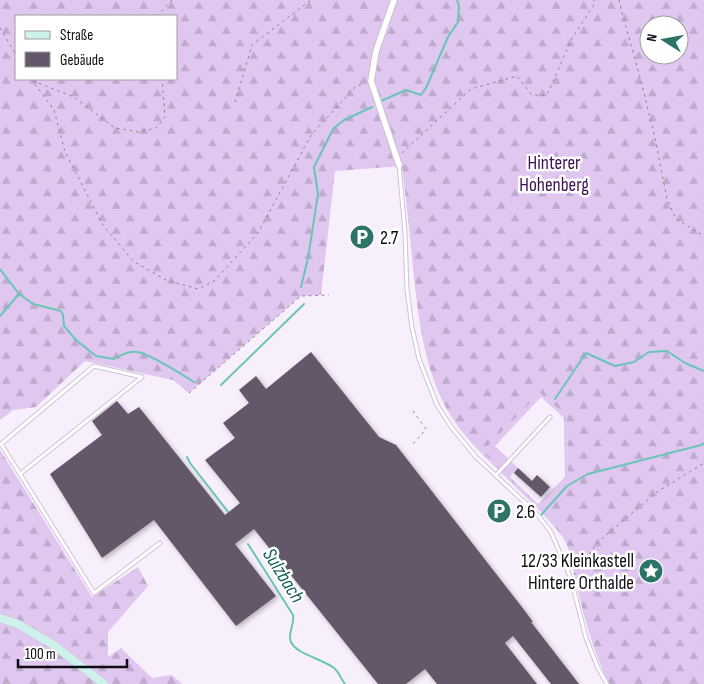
<svg xmlns="http://www.w3.org/2000/svg" width="704" height="684" font-family="'Sofia Sans Condensed',sans-serif">
<style>
.grass{fill:url(#grass-tufts);fill-rule:evenodd}
.forest{fill:url(#forest-firs);fill-rule:evenodd}
.lines{fill:none;stroke-linecap:round;stroke-linejoin:round}
.stream{stroke:#6bc5b5;stroke-width:2}
.building{fill:#63586b;filter:url(#shadow)}
.lane-casing{stroke:#d0c3d9;stroke-width:5}
.street-casing{stroke:#d0c3d9;stroke-width:8}
.secondary-casing{stroke:#d0c3d9;stroke-width:9}
.path{stroke:#88828c;stroke-width:1;stroke-dasharray:2.5 4;stroke-linecap:butt}
.lane{stroke:#fff;stroke-width:3}
.street{stroke:#fff;stroke-width:5.5}
.secondary{stroke:#cff1ec;stroke-width:8}
.labels{text-anchor:middle;stroke-width:5;stroke-linejoin:round;paint-order:stroke}
.park-label{font-size:19px;fill:#3c0d52;stroke:#fff}
.poi-label{font-size:19px;fill:#0f0b12;stroke:#fff;text-anchor:start}
.water-label{font-size:20px;font-style:italic;fill:#145f55;stroke:#fff}
</style>
<defs>
<pattern id="grass-tufts" width="24" height="20" patternUnits="userSpaceOnUse" patternTransform="scale(1.25)"><rect width="24" height="20" fill="#dfc7f0"/><path d="M3 7l-1-3M5 7V3M7 7l1-3M15 17l-1-3M17 17v-4M19 17l1-3" fill="none" stroke="#beaacd"/></pattern>
<pattern id="forest-firs" width="22" height="20" patternUnits="userSpaceOnUse" patternTransform="scale(1.25)"><rect width="22" height="20" fill="#dfc7f0"/><path d="M5 1l3.5 6h-7zM16 11l3.5 6h-7z" fill="#beaacd"/></pattern>
<filter id="shadow"><feDropShadow dx="2" dy="2" stdDeviation="2.5" flood-color="#0004"/></filter>
</defs>
<rect width="100%" height="100%" fill="#f7effc"/>
<path class="grass" d="M540,393L567,416L568,478L538,509L481,453ZM541,397L564,418L565,477L538,504L510,477L518,468L495,446Z"/>
<g class="forest">
<path d="M0,0H704V684H609C594,653 584,619 577,586C573,571 572,555 565,541C558,529 547,519 538,509L568,478L567,416L540,393L481,453C469,440 457,427 448,411C424,370 418,316 413,268C410,234 406,200 402,166L335,171L321,295L301,296L189,393L173,380L85,361L36,407L13,410L0,420ZM16,16H176V79H16ZM649,25H679V55H649Z"/>
<path d="M0,450L92,597L138,567L148,586L108,632V657L121,648L152,678L172,675L182,684H0Z"/>
</g>
<g class="lines">
<g class="stream">
<path d="M381,101L406,90L421,95L426,88L448,37L458,22L459,6L457,0"/>
<path d="M0,269L19,294L33,304L61,311L63,315L64,326L76,340L96,356L114,359C121,355 128,351 137,352C151,354 181,374 194,382"/>
<path d="M301,287L308,258L318,194L314,167L333,129L344,120L372,107"/>
<path d="M0,316L18,295"/>
<path d="M221,385L304,304"/>
<path d="M555,399L586,353L615,366L634,362L649,352L667,351L685,363L704,371"/>
<path d="M187,457L190,463L229,513"/>
<path d="M541,515L567,486L588,474L701,445L704,443"/>
<path d="M248,544L293,615C295,624 287,634 291,642C296,654 323,659 334,668C339,672 341,679 345,684"/>
</g>
</g>
<g class="building">
<path d="M311,352L379,437L396,445L525,611L533,622H531L579,684H551L513,636L505,643L537,684H437L425,669L406,684H378L254,529L235,544L276,596L236,626L154,520L102,558L50,474L102,435L92,421L117,401L128,414L139,407L225,515L240,503L205,460L235,438L223,423L249,403L239,390L256,376L266,389Z"/>
<path d="M518,468L532,481L537,475L550,487L541,497L514,473Z"/>
</g>
<g class="lines">
<defs>
<g id="lane">
<path d="M399,165L405,233L407,290L412,327L419,359L437,405L452,428L475,456L537,514L551,532L571,579L586,638L598,668L607,684"/>
<path d="M94,366L142,377L20,474L1,444Z"/>
<path d="M20,474L94,593L160,543"/>
<path d="M496,475L550,417"/>
</g>
<path id="street" d="M394,0L376,51L371,81L399,165"/>
<path id="secondary" d="M0,618L18,624L55,646L104,684"/>
</defs>
<use href="#lane" class="lane-casing"/>
<use href="#street" class="street-casing"/>
<use href="#secondary" class="secondary-casing"/>
<g class="path">
<path d="M619,0L620,5L641,81L655,138L667,199L676,219L704,236"/>
<path d="M157,16L172,0"/>
<path d="M0,28L16,55"/>
<path d="M31,79L54,110L65,152L103,225L133,261L166,280L198,289L214,281L258,233L311,135L356,86L364,84"/>
<path d="M33,81L74,97L115,128L139,132L156,128L165,117L162,79"/>
<path d="M235,102L252,45L311,0"/>
<path d="M402,153L471,89L517,76L531,94L542,96L548,93L572,38L594,5V0"/>
<path d="M189,393L301,296L329,295"/>
<path d="M413,411L426,429L413,444"/>
<path d="M574,575L598,542L657,492L704,463"/>
</g>
<use href="#lane" class="lane"/>
<use href="#street" class="street"/>
<use href="#secondary" class="secondary"/>
</g>
<defs>
<symbol id="parking-disc" viewBox="-11 -11 22 22"><circle r="9.5" fill="#2d7368" stroke="#fff"/><path d="M-3.5-5.5H1a3.5 3.5 0 0 1 0 7H-1V5.5H-3.5ZM-1-3.4V-.6H.8a1.4 1.4 0 0 0 0-2.8Z" fill="#fff"/></symbol>
<symbol id="sight-disc" viewBox="-11 -11 22 22"><circle r="9.5" fill="#2d7368" stroke="#fff"/><path d="M0-6L1.8-2.2L6-1.7L2.9 1.2L3.7 5.4L0 3.3L-3.7 5.4L-2.9 1.2L-6-1.7L-1.8-2.2Z" fill="#fff"/></symbol>
</defs>
<g fill-rule="evenodd">
<use href="#parking-disc" x="348" y="223" width="28" height="28"/>
<use href="#parking-disc" x="485" y="497" width="28" height="28"/>
<use href="#sight-disc" x="637" y="557" width="28" height="28"/>
</g>
<g class="labels">
<g class="park-label">
<text x="554" y="169">Hinterer<tspan x="554" dy="22">Hohenberg</tspan></text>
</g>
<g class="poi-label">
<text x="380" y="244">2.7</text>
<text x="516" y="518">2.6</text>
<text x="634" y="567" text-anchor="end">12/33 Kleinkastell<tspan x="634" dy="22">Hintere Orthalde</tspan></text>
</g>
<g class="water-label">
<text transform="translate(284 575) rotate(58)" y="7">Sulzbach</text>
</g>
</g>
<rect x="15" y="15" width="162" height="65" fill="#ffffff" stroke="#9f9da0"/>
<rect x="25" y="31" width="25" height="8" fill="#cff1ec" stroke="#9f9da0"/>
<text x="60" y="40" font-size="15" fill="#0f0b12">Straße</text>
<rect x="25" y="52" width="25" height="15" fill="#63586b" stroke="#9f9da0"/>
<text x="60" y="65" font-size="15" fill="#0f0b12">Gebäude</text>
<g transform="translate(664 40) rotate(281)"><circle r="24" fill="#ffffff" stroke="#9f9da0"/>
<path d="M0-4L9 19L0 12L-9 19Z" fill="#2d7368"/>
<text y="-8" font-size="14" font-weight="bold" text-anchor="middle" fill="#0f0b12">N</text>
</g>
<path d="M18 659v8h109v-8" fill="none" stroke="#0f0b12" stroke-width="2.5"/>
<text x="25" y="659" font-size="15" fill="#0f0b12" stroke="#ffffff" stroke-width="4" paint-order="stroke">100 m</text>
</svg>
